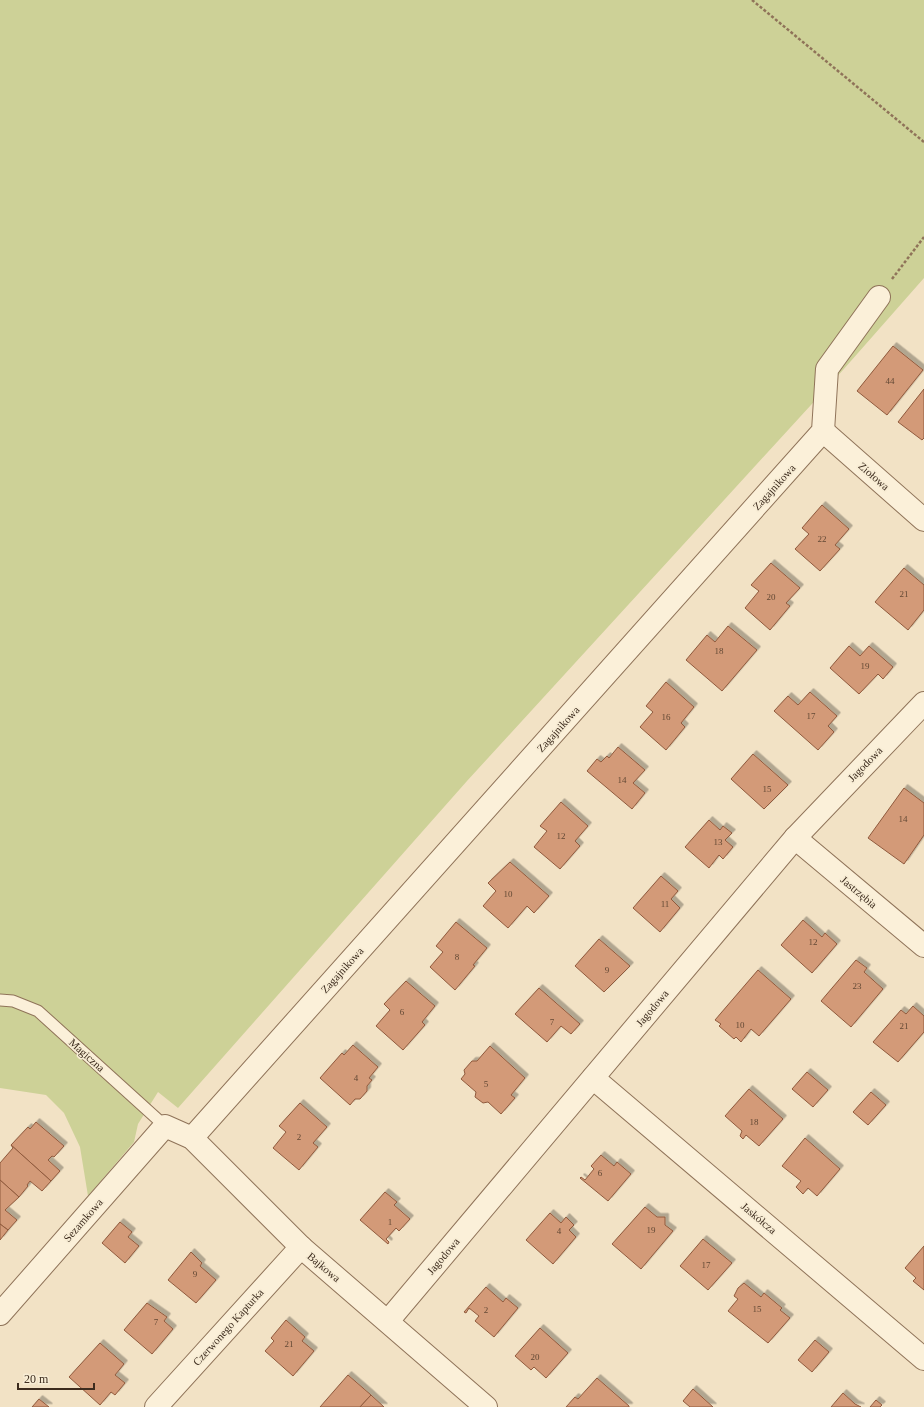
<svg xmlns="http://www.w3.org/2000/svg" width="924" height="1407" font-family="Georgia,serif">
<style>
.green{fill:#cdd197}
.building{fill:#d39a78;stroke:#905a3d;filter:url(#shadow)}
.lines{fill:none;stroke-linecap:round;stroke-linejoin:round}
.lane-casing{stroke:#8f7359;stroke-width:13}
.street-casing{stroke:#8f7359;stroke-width:24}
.path{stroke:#8f7359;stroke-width:2.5;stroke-dasharray:3 2;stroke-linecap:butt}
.lane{stroke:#fbf0d9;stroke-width:11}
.street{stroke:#fbf0d9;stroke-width:22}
.labels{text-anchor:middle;stroke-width:3.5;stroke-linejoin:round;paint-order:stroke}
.number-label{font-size:9px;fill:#624834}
.street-label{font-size:11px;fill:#3d2c1e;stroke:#f8edd5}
</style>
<defs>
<filter id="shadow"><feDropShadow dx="3.5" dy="-3.5" stdDeviation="0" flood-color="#0004"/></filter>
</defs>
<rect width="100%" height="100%" fill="#f2e2c5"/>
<path class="green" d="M0,0H924V278L843,370L467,781L178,1108L158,1092L138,1124L134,1142L88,1196L80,1147L64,1113L46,1095L0,1088Z"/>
<g class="building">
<path d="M893,346L923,370L887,415L857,391Z"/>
<path d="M924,389V438L922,440L898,422Z"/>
<path d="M822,505L849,529L835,545L840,549L820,571L795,549L809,534L802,528Z"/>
<path d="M771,563L800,588L786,603L790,606L770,630L745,608L759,591L751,585Z"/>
<path d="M904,568L924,585V610L908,630L875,602Z"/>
<path d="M728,626L757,650L722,691L686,660L707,635L715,642Z"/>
<path d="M849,646L860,656L869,646L893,667L883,679L878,674L859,694L830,668Z"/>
<path d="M666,682L694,707L681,723L685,727L666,750L640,727L653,712L646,706Z"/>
<path d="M810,692L837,716L828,726L834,732L818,750L774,711L788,696L798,705Z"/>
<path d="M618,747L645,770L633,783L645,793L632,809L587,771L597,759L601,762L607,756L609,758Z"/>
<path d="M753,754L788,785L764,809L731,779Z"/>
<path d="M904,788L924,803V835L904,864L868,838Z"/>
<path d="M561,802L588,826L575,841L580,846L560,869L534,847L547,831L540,826Z"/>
<path d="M709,820L720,830L723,826L732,833L725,840L733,847L723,859L719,855L709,868L685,847Z"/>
<path d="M510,862L549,896L534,913L527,906L508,928L483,906L496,891L488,883Z"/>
<path d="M661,876L678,891L671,899L680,908L660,932L633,908Z"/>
<path d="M803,920L822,937L825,933L837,944L812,973L781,945Z"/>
<path d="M456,922L487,948L473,965L475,966L455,990L430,967L443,952L436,946Z"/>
<path d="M599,939L630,966L604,992L575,966Z"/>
<path d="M856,960L867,968L864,972L883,989L851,1027L821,1001Z"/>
<path d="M758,970L791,999L759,1036L751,1029L741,1042L736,1037L734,1039L719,1026L721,1024L715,1020Z"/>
<path d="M406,981L435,1006L422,1022L425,1025L403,1050L376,1026L390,1010L384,1004Z"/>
<path d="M539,988L580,1024L571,1034L561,1026L547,1042L515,1014Z"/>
<path d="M913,1006L924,1016V1032L898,1062L873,1042L901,1010L906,1014Z"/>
<path d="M353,1045L378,1067L369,1078L372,1080L367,1086V1091L360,1099H355L350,1105L320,1078L342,1053L344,1055Z"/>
<path d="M490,1046L525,1078L511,1095L515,1098L501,1114L488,1102L483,1103L475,1097L476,1092L461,1079L465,1074L464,1070L472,1061H477Z"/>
<path d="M807,1072L828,1090L813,1107L792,1089Z"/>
<path d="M749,1089L783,1119L759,1146L746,1135L743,1139L740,1136L742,1131L725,1116Z"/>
<path d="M871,1092L886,1105L868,1125L853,1112Z"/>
<path d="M300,1103L327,1127L313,1143L318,1147L299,1170L273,1148L286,1132L279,1126Z"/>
<path d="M36,1122L64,1146L54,1157L52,1156L48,1160L60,1171L51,1181L11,1145L28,1127L30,1129Z"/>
<path d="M805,1138L840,1169L817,1196L808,1188L803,1194L796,1187L801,1181L782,1166Z"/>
<path d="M11,1145L51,1181L42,1191L30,1181L27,1185L28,1186L19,1197L0,1180V1163L13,1148Z"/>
<path d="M601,1155L614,1166L617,1162L631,1174L608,1201L580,1178L581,1177L585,1180L594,1169L591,1166Z"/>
<path d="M0,1180L19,1197L5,1210L17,1220L8,1230L0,1224Z"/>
<path d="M385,1192L397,1202L394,1205L410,1219L399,1231L396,1228L386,1239L389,1242L388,1244L360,1220Z"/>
<path d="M645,1207L657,1217H665V1225L673,1231L641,1269L612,1244Z"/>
<path d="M550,1213L561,1223L566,1217L574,1225L569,1230L576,1237L553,1264L526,1240Z"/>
<path d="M120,1222L132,1232L128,1237L139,1246L125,1263L102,1243Z"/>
<path d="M0,1224L8,1230L0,1240Z"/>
<path d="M703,1239L732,1263L708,1290L680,1266Z"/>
<path d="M924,1246V1290L913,1281L916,1278L905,1268Z"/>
<path d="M191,1252L202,1263L200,1266L216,1280L196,1303L168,1280Z"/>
<path d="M744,1283L761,1297L764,1293L782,1308L780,1310L790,1318L768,1343L728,1311L738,1299L734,1296L738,1288Z"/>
<path d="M486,1287L503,1302L506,1298L518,1308L494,1337L475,1321L479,1316L469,1308L466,1313L464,1312Z"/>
<path d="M147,1303L167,1317L164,1321L173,1329L152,1354L124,1330Z"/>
<path d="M286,1320L305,1337L302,1341L314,1351L293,1376L265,1351L274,1341L271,1338Z"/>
<path d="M540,1328L568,1353L546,1378L534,1367L531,1370L515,1356Z"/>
<path d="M815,1340L829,1352L812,1372L798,1360Z"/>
<path d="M100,1343L124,1364L115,1375L125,1383L115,1395L111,1392L100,1405L69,1377Z"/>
<path d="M348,1375L371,1395L360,1407H320Z"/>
<path d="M597,1378L629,1406V1407H566L575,1397L578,1399Z"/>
<path d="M693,1389L713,1407H690L683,1401Z"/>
<path d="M843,1393L855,1404L861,1407H831Z"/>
<path d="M371,1395L384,1407H360Z"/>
<path d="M39,1399L49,1407H32Z"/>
<path d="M876,1400L882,1405L880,1407H870Z"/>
</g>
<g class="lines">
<defs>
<path id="lane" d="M0,1000L13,1001L38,1011L165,1126"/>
<g id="street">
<path d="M823,431L924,520"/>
<path d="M795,838L924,946"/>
<path d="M593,1078L924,1359"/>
<path d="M192,1138L823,431L827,369L879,297"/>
<path d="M0,1314L165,1126L192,1138L301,1247L486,1407"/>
<path d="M388,1321L795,838L924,703"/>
<path d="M156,1407L301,1247"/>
</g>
</defs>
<use href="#lane" class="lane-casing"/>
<use href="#street" class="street-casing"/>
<g class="path">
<path d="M752,0L924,142"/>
<path d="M892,279L924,237"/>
</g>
<use href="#lane" class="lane"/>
<use href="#street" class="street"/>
</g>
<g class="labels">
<g class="number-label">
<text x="890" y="384">44</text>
<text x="822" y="542">22</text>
<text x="904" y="597">21</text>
<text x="771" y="600">20</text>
<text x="719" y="654">18</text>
<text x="865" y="669">19</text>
<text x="811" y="719">17</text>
<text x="666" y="720">16</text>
<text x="622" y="783">14</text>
<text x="767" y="792">15</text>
<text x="903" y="822">14</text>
<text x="561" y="839">12</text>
<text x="718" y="845">13</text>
<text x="508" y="897">10</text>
<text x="665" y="907">11</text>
<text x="813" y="945">12</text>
<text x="457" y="960">8</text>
<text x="607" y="973">9</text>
<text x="857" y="989">23</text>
<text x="402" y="1015">6</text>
<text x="552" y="1025">7</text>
<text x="740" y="1028">10</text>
<text x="904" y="1029">21</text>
<text x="356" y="1081">4</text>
<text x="486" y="1087">5</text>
<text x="754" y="1125">18</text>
<text x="299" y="1140">2</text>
<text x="600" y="1176">6</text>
<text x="390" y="1225">1</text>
<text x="651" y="1233">19</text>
<text x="559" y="1234">4</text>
<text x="706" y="1268">17</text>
<text x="195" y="1277">9</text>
<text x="757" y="1312">15</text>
<text x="486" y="1313">2</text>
<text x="156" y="1325">7</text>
<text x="289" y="1347">21</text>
<text x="535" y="1360">20</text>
</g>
<g class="street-label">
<text transform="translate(874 476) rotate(41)" y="4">Ziołowa</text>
<text transform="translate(774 487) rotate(-48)" y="4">Zagajnikowa</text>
<text transform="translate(558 729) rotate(-48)" y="4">Zagajnikowa</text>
<text transform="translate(865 764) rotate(-46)" y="4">Jagodowa</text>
<text transform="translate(859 892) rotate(40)" y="4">Jastrzębia</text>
<text transform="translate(342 970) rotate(-48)" y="4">Zagajnikowa</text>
<text transform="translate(652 1008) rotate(-50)" y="4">Jagodowa</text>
<text transform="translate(87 1055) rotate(42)" y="4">Magiczna</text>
<text transform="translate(759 1218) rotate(40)" y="4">Jaskółcza</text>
<text transform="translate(83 1220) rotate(-49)" y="4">Sezamkowa</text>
<text transform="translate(443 1256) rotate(-50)" y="4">Jagodowa</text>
<text transform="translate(324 1267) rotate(40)" y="4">Bajkowa</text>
<text transform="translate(228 1327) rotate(-48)" y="4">Czerwonego Kapturka</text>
</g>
</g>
<path d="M18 1383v6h76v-6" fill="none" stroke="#3d2c1e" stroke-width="2"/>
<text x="24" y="1383" font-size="12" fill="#3d2c1e" stroke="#f8edd5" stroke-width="3" paint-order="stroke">20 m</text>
</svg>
